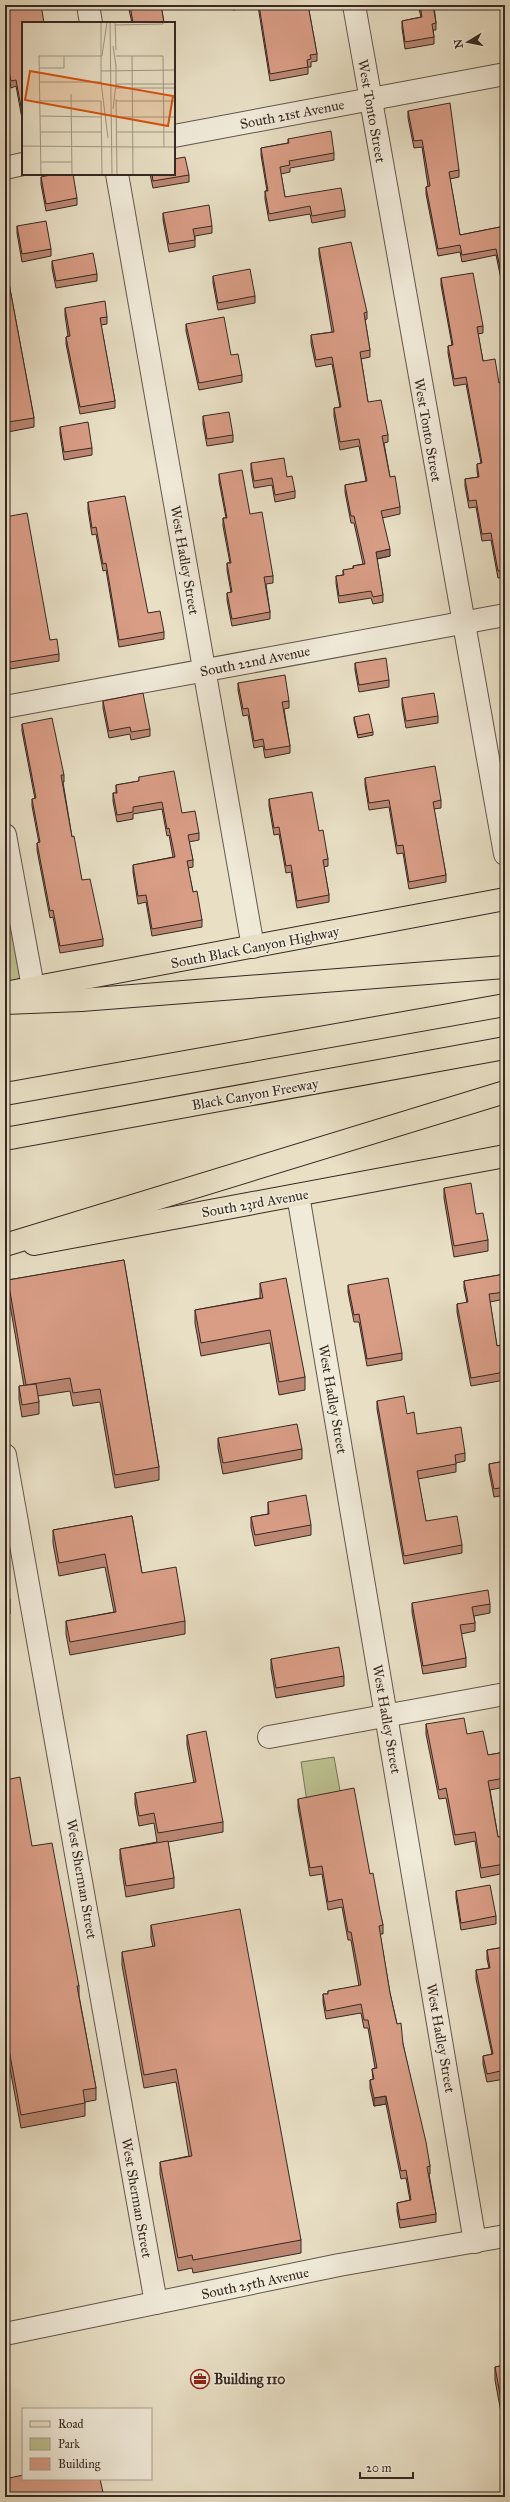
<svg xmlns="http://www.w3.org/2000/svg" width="510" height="2502" font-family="'IM FELL Great Primer',serif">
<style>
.green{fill:#bcc090;stroke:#797459}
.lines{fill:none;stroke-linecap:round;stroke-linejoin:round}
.minor-casing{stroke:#62564b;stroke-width:24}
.major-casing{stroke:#362822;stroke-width:24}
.highway-casing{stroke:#362822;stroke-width:24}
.minor{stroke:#f0ead9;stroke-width:22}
.major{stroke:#e8dfc5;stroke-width:22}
.highway{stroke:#e8dfc5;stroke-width:22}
.wall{fill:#bb8773;stroke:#362822}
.shaded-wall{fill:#986e5e;stroke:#362822}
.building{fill:#d99d86;stroke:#362822}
.labels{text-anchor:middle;stroke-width:3.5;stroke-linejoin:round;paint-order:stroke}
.street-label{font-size:14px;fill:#362822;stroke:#f0ead9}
.poi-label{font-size:14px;font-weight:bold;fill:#362822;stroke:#f0ead9;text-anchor:start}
.inset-road{fill:none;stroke:#a19684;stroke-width:1}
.view{fill:#d6540e;fill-opacity:0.15;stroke:#d6540e;stroke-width:2}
.inset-edge{fill:none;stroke:#362822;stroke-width:2}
</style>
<rect width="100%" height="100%" fill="#e8dfc5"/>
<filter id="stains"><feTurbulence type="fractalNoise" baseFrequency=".005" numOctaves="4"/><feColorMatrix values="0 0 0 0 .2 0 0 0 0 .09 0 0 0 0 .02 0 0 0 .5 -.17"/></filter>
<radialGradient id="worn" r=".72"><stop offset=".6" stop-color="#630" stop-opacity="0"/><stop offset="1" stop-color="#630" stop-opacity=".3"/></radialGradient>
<g class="green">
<path d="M5,872L21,968L20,977L15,981L5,983Z"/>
<path d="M334,1757L341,1796L307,1802L301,1762Z"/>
</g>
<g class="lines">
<defs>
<g id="minor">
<path d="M88,5L91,23"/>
<path d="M354,5L505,854"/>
<path d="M174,136L505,74"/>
<path d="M5,168L23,164"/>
<path d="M117,174L253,947"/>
<path d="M5,707L505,615"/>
<path d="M5,835L33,987"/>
<path d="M298,1195L475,2242"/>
<path d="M5,1455L156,2303"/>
<path d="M269,1737L505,1694"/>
<path d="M5,2334L339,2265L505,2236"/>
</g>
<g id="major">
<path d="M5,993L505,899"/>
<path d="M34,1244L505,1156"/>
</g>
<g id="highway">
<path d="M5,1003L81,1000L505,967"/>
<path d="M5,1094L505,1005"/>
<path d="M5,1139L505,1048"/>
<path d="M5,1245L505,1092"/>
</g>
</defs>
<use href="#minor" class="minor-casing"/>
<use href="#major" class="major-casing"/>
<use href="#highway" class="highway-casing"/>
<use href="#minor" class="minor"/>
<use href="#major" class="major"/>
<use href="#highway" class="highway"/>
</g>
<g class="wall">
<path d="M5,5L23,23V124L16,86L11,88L5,57Z"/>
<path d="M128,5H161L164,23H132Z"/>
<path d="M232,5H308L317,54V61L311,62V67H308V74L270,81L258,6L233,10Z"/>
<path d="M418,5H440L434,6L436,23V30H433L434,37V44L405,49L402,28V21L421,17Z"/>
<path d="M408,111L459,170V177L450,179L460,235L505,226V278L501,279L496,255L462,262L460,252L438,256L426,194V187L428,186L422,147L414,148L408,118Z"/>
<path d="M288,139L334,153V160L290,168V172L281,174L285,197L345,210V217L312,223L310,214L269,221L265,199V191H267L261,155V148L288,143Z"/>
<path d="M150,174H174L189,175V182L153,188Z"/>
<path d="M41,177L77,198V205L46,211L41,184Z"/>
<path d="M163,213L212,226V233L195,236V247L169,252L163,220Z"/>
<path d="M17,226L51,249V256L22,262L17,233Z"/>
<path d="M319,248L367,312V319L365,320L370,350V357L361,359L368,402L388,435V442L384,443L390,477L400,507V514L382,518L390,556L377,559L383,595V602L373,604L371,598L339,603L336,583V576L343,575V570L353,569V566L363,564L354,523H351L345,492V485L366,481L359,446L340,450L334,416V408L340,407L332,364L316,367L311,343V335L332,332L319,255Z"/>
<path d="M52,261L97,274V281L56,288L52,268Z"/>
<path d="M5,262L34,418V427L8,432L5,414Z"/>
<path d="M213,276L255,296V303L218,310L213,283Z"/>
<path d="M441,278L483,326V333L478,334L483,361L499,383L505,382V577L498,578L491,540L482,541L476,507L469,508L465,486V479L478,477L477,471V464L481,463L466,384L454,386L448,353V346L452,345L441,285Z"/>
<path d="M65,308L107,317V324L101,325L115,401V408L80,414L66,344V337L68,336L65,315Z"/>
<path d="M186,324L231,355L242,375V382L199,390L186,331Z"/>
<path d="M203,416L233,435V442L207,446L203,424Z"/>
<path d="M60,427L92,448V455L64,460L60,434Z"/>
<path d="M251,463L287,477L295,491V498L275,502L272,485L254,488L251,471Z"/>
<path d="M219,474L250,514L273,576V583L266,584L270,612V619L232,626L227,600V593L231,592L227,570V563H230L223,526V518H226L219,481Z"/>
<path d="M88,502L148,613L164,632V639L119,647L106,570L103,571L96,534L92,535L88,510Z"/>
<path d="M5,517L50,640L59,654V661L10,669L5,643Z"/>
<path d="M502,641H505V666L502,649Z"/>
<path d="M355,663L389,680V687L359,692L355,670Z"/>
<path d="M238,683L289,701V708L284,709L290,746V753L265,758L263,746L254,748L248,715L243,716L238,690Z"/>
<path d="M402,698L438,716V723L406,728L402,705Z"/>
<path d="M103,701L150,729V736L131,740L130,734L109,738L103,708Z"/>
<path d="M354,717L373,732V735L358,738L354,721Z"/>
<path d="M22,724L64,775V782H63L72,837L82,880L103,939V946L60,953L53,917L50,918L37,850V843H39L32,806V799H35L22,731Z"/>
<path d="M139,777L182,813L199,833V840L189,842L193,860V867L188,868L193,892L202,920V927L152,936L146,902L138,904L133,872V865L173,857L169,835L167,836L162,809L133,814V819L117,822L113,801V793H116V785L139,781Z"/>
<path d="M365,778L441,800V808L434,809L446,875V882L409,889L403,853L397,854L389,807L369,810L365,785Z"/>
<path d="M269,799L319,831L328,859V866L324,867L329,895V902L297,908L291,872L286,873L279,834L274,835L269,806Z"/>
<path d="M444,1188L476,1214L488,1240V1251L454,1257L444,1198Z"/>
<path d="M124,1260L159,1467V1480L115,1488L100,1402L73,1406L70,1391L38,1396L39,1402V1414L22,1417L19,1399V1386H24L8,1293V1280Z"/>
<path d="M505,1274V1299L490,1302L497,1346L505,1344V1380L471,1386L457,1312V1304L467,1303L464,1288V1281Z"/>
<path d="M260,1283L305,1377V1390L279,1395L270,1343L201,1356L195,1323V1310L260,1298Z"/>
<path d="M348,1285L402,1353V1360L367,1366L359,1322H354L348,1292Z"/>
<path d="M377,1401L407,1414L417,1434L465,1453V1461L456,1463V1472L418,1479L426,1521L462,1545V1553L404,1564L377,1409Z"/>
<path d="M218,1438L302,1449V1459L223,1474L218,1448Z"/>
<path d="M505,1461V1495L494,1497L489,1471V1464Z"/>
<path d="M268,1502L311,1525V1535L255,1546L251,1527V1517L268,1514Z"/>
<path d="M132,1516L142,1573L185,1621V1634L70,1655L66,1634V1621L114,1612L105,1567L59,1576L53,1543V1530Z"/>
<path d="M5,1574L10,1601V1614L5,1615Z"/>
<path d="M412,1603L490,1604V1613L474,1616L475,1623V1631L461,1634L466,1658V1667L423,1674L412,1612Z"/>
<path d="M271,1659L344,1676V1686L276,1698L271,1669Z"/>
<path d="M426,1724L467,1734L488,1755L505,1752V1787L490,1790L498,1837L505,1836V1873L481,1878L475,1841L455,1845L446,1798L439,1799L426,1734Z"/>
<path d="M187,1735L223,1822V1832L168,1842L174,1878V1888L126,1897L120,1859V1849L157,1842L154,1823L139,1826L135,1804V1793L194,1783L187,1745Z"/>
<path d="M5,1780L32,1846L79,1986V1996L96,2088V2100L85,2102V2116L21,2128L5,2041Z"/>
<path d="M298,1799L370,1874L383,1925V1934H380L390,1993L397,2024L403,2044L430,2166V2174H429L436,2214V2222L400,2228L397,2211V2203L410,2200L406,2178L401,2179L386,2104L374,2106L370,2088V2080L373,2079L372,2069L375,2068L368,2028H364L361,2013L326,2019L323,2002V1994H328V1991L359,1986L351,1940H348L342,1907L328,1910L322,1874L310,1876L298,1807Z"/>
<path d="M456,1891L496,1916V1924L461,1930L456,1898Z"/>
<path d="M151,1925L301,2240V2253L193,2273L192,2268L178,2271L160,2174V2162L189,2156L176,2082L144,2088L122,1965V1952L153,1947L151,1938Z"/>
<path d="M505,1947V2079L487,2082L483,2064V2056L492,2054L476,1979V1970L489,1968L487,1959V1950Z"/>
<path d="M505,2365V2434L495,2380V2367Z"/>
</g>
<g class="shaded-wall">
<path d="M505,271V278L501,279V272Z"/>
<path d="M390,549V556L376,559V552Z"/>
<path d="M386,2096V2104L374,2106V2098Z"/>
</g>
<g class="building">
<path d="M5,5H41L44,23H23V117L16,80L11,81L5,50Z"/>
<path d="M130,5H161L164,23H133Z"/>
<path d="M259,5H308L317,54L310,55L311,59L307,60L308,67L270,74Z"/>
<path d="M420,5H433L436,23L432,24L434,37L405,42L402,21L422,17Z"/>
<path d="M450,103L459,170L449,172L460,235L505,226V271L501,272L496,249L462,255L460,245L438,249L426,187L430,186L422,140L414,141L408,111Z"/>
<path d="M331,131L334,153L289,161L290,165L280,167L285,197L341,188L345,210L312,216L310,206L269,214L265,191H268L261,148L289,143L288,139Z"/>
<path d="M185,157L189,175L153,181L152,174H174V159Z"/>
<path d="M55,174H73L77,198L46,204L41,177Z"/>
<path d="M209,205L212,226L193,229L195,240L169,244L163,213Z"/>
<path d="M46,221L51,249L22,254L17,226Z"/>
<path d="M351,242L367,312L364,313L370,350L360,352L368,402L381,400L388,435L382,436L390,477L395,476L400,507L381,511L390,549L376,552L383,595L373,597L371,591L339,596L336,576L344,575L343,570L354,568L353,566L365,564L354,516H351L345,485L367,481L359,439L340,442L334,408L341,407L332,357L316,360L311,335L334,332L319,248Z"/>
<path d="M93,253L97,274L56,281L52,261Z"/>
<path d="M5,262L34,418L8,422L5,405Z"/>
<path d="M250,269L255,296L218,303L213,276Z"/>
<path d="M473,273L483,326L477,327L483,361L495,359L499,383L505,382V402L504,403L505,406V570L498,571L491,533L482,534L476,500L469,501L465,479L479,477L477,464L482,463L466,377L454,379L448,346L453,345L441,278Z"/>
<path d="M105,301L107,317L100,318L115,401L80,407L66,337L70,336L65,308Z"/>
<path d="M224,317L231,355L238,354L242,375L199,383L186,324Z"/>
<path d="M229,412L233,435L207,439L203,416Z"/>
<path d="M88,422L92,448L64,452L60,427Z"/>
<path d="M284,458L287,477L292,476L295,491L275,495L272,478L254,481L251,463Z"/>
<path d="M242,470L250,514L262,512L273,576L264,577L270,612L232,619L227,593L232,592L227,563H231L223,518H227L219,474Z"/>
<path d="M125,496L148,613L160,611L164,632L119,640L106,563L103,564L96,527L92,528L88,502Z"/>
<path d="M27,513L50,640L57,639L59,654L10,662L5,636V517Z"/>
<path d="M502,641H505V659Z"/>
<path d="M386,658L389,680L359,685L355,663Z"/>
<path d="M285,675L289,701L282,702L290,746L265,750L263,739L254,741L248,708L243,709L238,683Z"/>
<path d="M143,693L150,729L131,732L130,727L109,731L103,701Z"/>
<path d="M434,693L438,716L406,721L402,698Z"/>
<path d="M369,714L373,732L358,735L354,717Z"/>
<path d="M52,718L64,775H61L72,837L74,836L82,880L90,879L103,939L60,946L53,910L50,911L37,843L40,842L32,799L36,798L22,724Z"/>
<path d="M435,766L441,800L433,802L446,875L409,882L403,845L397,846L389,800L369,803L365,778Z"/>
<path d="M174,771L182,813L195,811L199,833L188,835L193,860L187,861L193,892L197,891L202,920L152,929L146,895L138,896L133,865L175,857L169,828L167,829L162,802L133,807V812L117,815L113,793H117L116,785L139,781V777Z"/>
<path d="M312,792L319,831L323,830L328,859L323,860L329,895L297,901L291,865L286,866L279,827L274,828L269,799Z"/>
<path d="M471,1183L476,1214L483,1213L488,1240L454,1246L444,1188Z"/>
<path d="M124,1260L159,1467L115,1475L100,1389L73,1393L70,1378L26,1385L8,1280Z"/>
<path d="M505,1274V1292L489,1294L497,1346L505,1344V1372L471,1378L457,1304L468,1302L464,1281Z"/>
<path d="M286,1278L305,1377L279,1382L270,1330L201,1343L195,1310L263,1298L260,1283Z"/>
<path d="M388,1278L402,1353L367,1359L359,1314L354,1315L348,1285Z"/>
<path d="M36,1384L39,1402L22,1405L19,1386Z"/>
<path d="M404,1396L407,1414L414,1412L417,1434L461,1427L465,1453L455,1455L456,1464L417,1471L426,1521L457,1516L462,1545L404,1556L377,1401Z"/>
<path d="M297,1424L302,1449L223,1463L218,1438Z"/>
<path d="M505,1461V1487L494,1489L489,1464Z"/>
<path d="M306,1495L311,1525L255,1535L251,1517L269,1514L268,1502Z"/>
<path d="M132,1516L142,1573L176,1567L185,1621L70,1642L66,1621L116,1612L105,1554L59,1563L53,1530Z"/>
<path d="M5,1574L10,1601L5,1602Z"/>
<path d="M488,1590L490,1604L472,1607L475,1623L460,1625L466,1658L423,1666L412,1603Z"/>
<path d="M339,1647L344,1676L276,1688L271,1659Z"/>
<path d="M464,1718L467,1734L483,1731L488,1755L505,1752V1778L488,1781L498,1837L505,1836V1864L481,1868L475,1832L455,1835L446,1788L439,1790L426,1724Z"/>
<path d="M206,1731L223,1822L158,1833L154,1813L139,1816L135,1793L196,1782L187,1735Z"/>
<path d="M20,1777L32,1846L52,1843L79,1986H77L96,2088L83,2090L85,2103L21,2115L5,2028V1780Z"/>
<path d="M354,1788L370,1874L373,1873L380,1911L383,1925L379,1926L390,1993L397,2024L401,2023L403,2044L426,2142L430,2166L427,2167L436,2214L400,2220L397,2203L411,2200L406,2170L401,2171L386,2096L374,2098L370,2080L374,2079L372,2069L377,2068L368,2020H364L361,2004L326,2011L323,1994H328V1991L361,1985L351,1932H348L342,1899L328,1902L322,1866L310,1868L298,1799Z"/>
<path d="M168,1841L174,1878L126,1886L120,1849Z"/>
<path d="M490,1885L496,1916L461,1923L456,1891Z"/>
<path d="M240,1909L301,2240L193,2260L192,2255L178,2258L160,2162L192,2156L176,2069L144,2075L122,1952L155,1946L151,1925Z"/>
<path d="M505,1947V2070L487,2074L483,2056L493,2054L476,1970L490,1968L487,1950Z"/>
<path d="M505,2365V2421L495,2367Z"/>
<path d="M23,2475V2479H100L104,2497H5V2479Z"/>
</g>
<defs>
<symbol id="office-ring" viewBox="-11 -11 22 22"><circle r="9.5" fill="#f0ead9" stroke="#8f2418" stroke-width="1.5"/><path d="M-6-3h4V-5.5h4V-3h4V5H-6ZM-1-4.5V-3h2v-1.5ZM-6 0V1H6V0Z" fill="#8f2418"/></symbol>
</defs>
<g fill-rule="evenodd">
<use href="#office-ring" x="189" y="2368" width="22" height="22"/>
</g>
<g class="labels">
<g class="street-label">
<text transform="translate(372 111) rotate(80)" y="5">West Tonto Street</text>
<text transform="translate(292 114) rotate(-11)" y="5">South 21st Avenue</text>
<text transform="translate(428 430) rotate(80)" y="5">West Tonto Street</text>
<text transform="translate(185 560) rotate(80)" y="5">West Hadley Street</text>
<text transform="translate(255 661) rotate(-11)" y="5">South 22nd Avenue</text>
<text transform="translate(255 947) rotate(-11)" y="5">South Black Canyon Highway</text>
<text transform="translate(255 1094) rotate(-10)" y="5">Black Canyon Freeway</text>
<text transform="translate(255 1203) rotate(-10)" y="5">South 23rd Avenue</text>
<text transform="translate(333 1399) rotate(80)" y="5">West Hadley Street</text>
<text transform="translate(387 1719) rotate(80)" y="5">West Hadley Street</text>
<text transform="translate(82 1879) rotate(80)" y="5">West Sherman Street</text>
<text transform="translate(441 2038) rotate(80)" y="5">West Hadley Street</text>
<text transform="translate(137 2198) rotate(80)" y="5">West Sherman Street</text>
<text transform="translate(255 2283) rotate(-12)" y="5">South 25th Avenue</text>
</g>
<g class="poi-label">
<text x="214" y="2384">Building 110</text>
</g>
</g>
<g transform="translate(22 22)">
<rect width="153" height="153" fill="#e8dfc5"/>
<path class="inset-road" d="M79,0V62M88,0L90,153M93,0L94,28M93,3L141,2V0M91,24L94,44M80,34L85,0M94,34H141L142,125M110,34L111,153M94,43V64M17,46H42V34M79,49L153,48M18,60H79M79,60L86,116M94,62H153M94,66H153M49,72L50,153M94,77L95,153M18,79H79M79,79L80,153M94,79H153M91,87L94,62M18,94L80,95M94,95H153M18,110H80M94,110H153M0,124L111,125M110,125H153M19,140H50M19,153L17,34H80"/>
<path class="view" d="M8,49L151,74L146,104L3,78Z"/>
<rect width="153" height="153" class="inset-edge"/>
</g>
<rect width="510" height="2502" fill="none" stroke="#e8dfc5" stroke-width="20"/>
<rect x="6" y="6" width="498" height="2490" fill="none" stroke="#362822" stroke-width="2"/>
<rect x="10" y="10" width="490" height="2482" fill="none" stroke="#362822"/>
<rect x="22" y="2408" width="130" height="72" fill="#f0ead9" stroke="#a69c90"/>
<rect x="30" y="2421" width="20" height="6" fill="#e8dfc5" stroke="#a69c90"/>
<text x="58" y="2428" font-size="12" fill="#362822">Road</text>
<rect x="30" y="2438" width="20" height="12" fill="#bcc090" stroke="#a69c90"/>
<text x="58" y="2448" font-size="12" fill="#362822">Park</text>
<rect x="30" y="2458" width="20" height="12" fill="#d99d86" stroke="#a69c90"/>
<text x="58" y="2468" font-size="12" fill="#362822">Building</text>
<g transform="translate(468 42) rotate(260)" stroke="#f0ead9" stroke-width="3" paint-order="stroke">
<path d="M0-3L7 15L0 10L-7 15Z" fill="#362822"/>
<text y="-6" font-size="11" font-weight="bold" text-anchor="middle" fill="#362822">N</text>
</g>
<path d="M360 2472v6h53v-6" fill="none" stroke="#362822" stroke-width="2"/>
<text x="366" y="2472" font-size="12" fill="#362822" stroke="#f0ead9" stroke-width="3" paint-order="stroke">20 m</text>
<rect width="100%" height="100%" filter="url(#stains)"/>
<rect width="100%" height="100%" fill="url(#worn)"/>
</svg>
